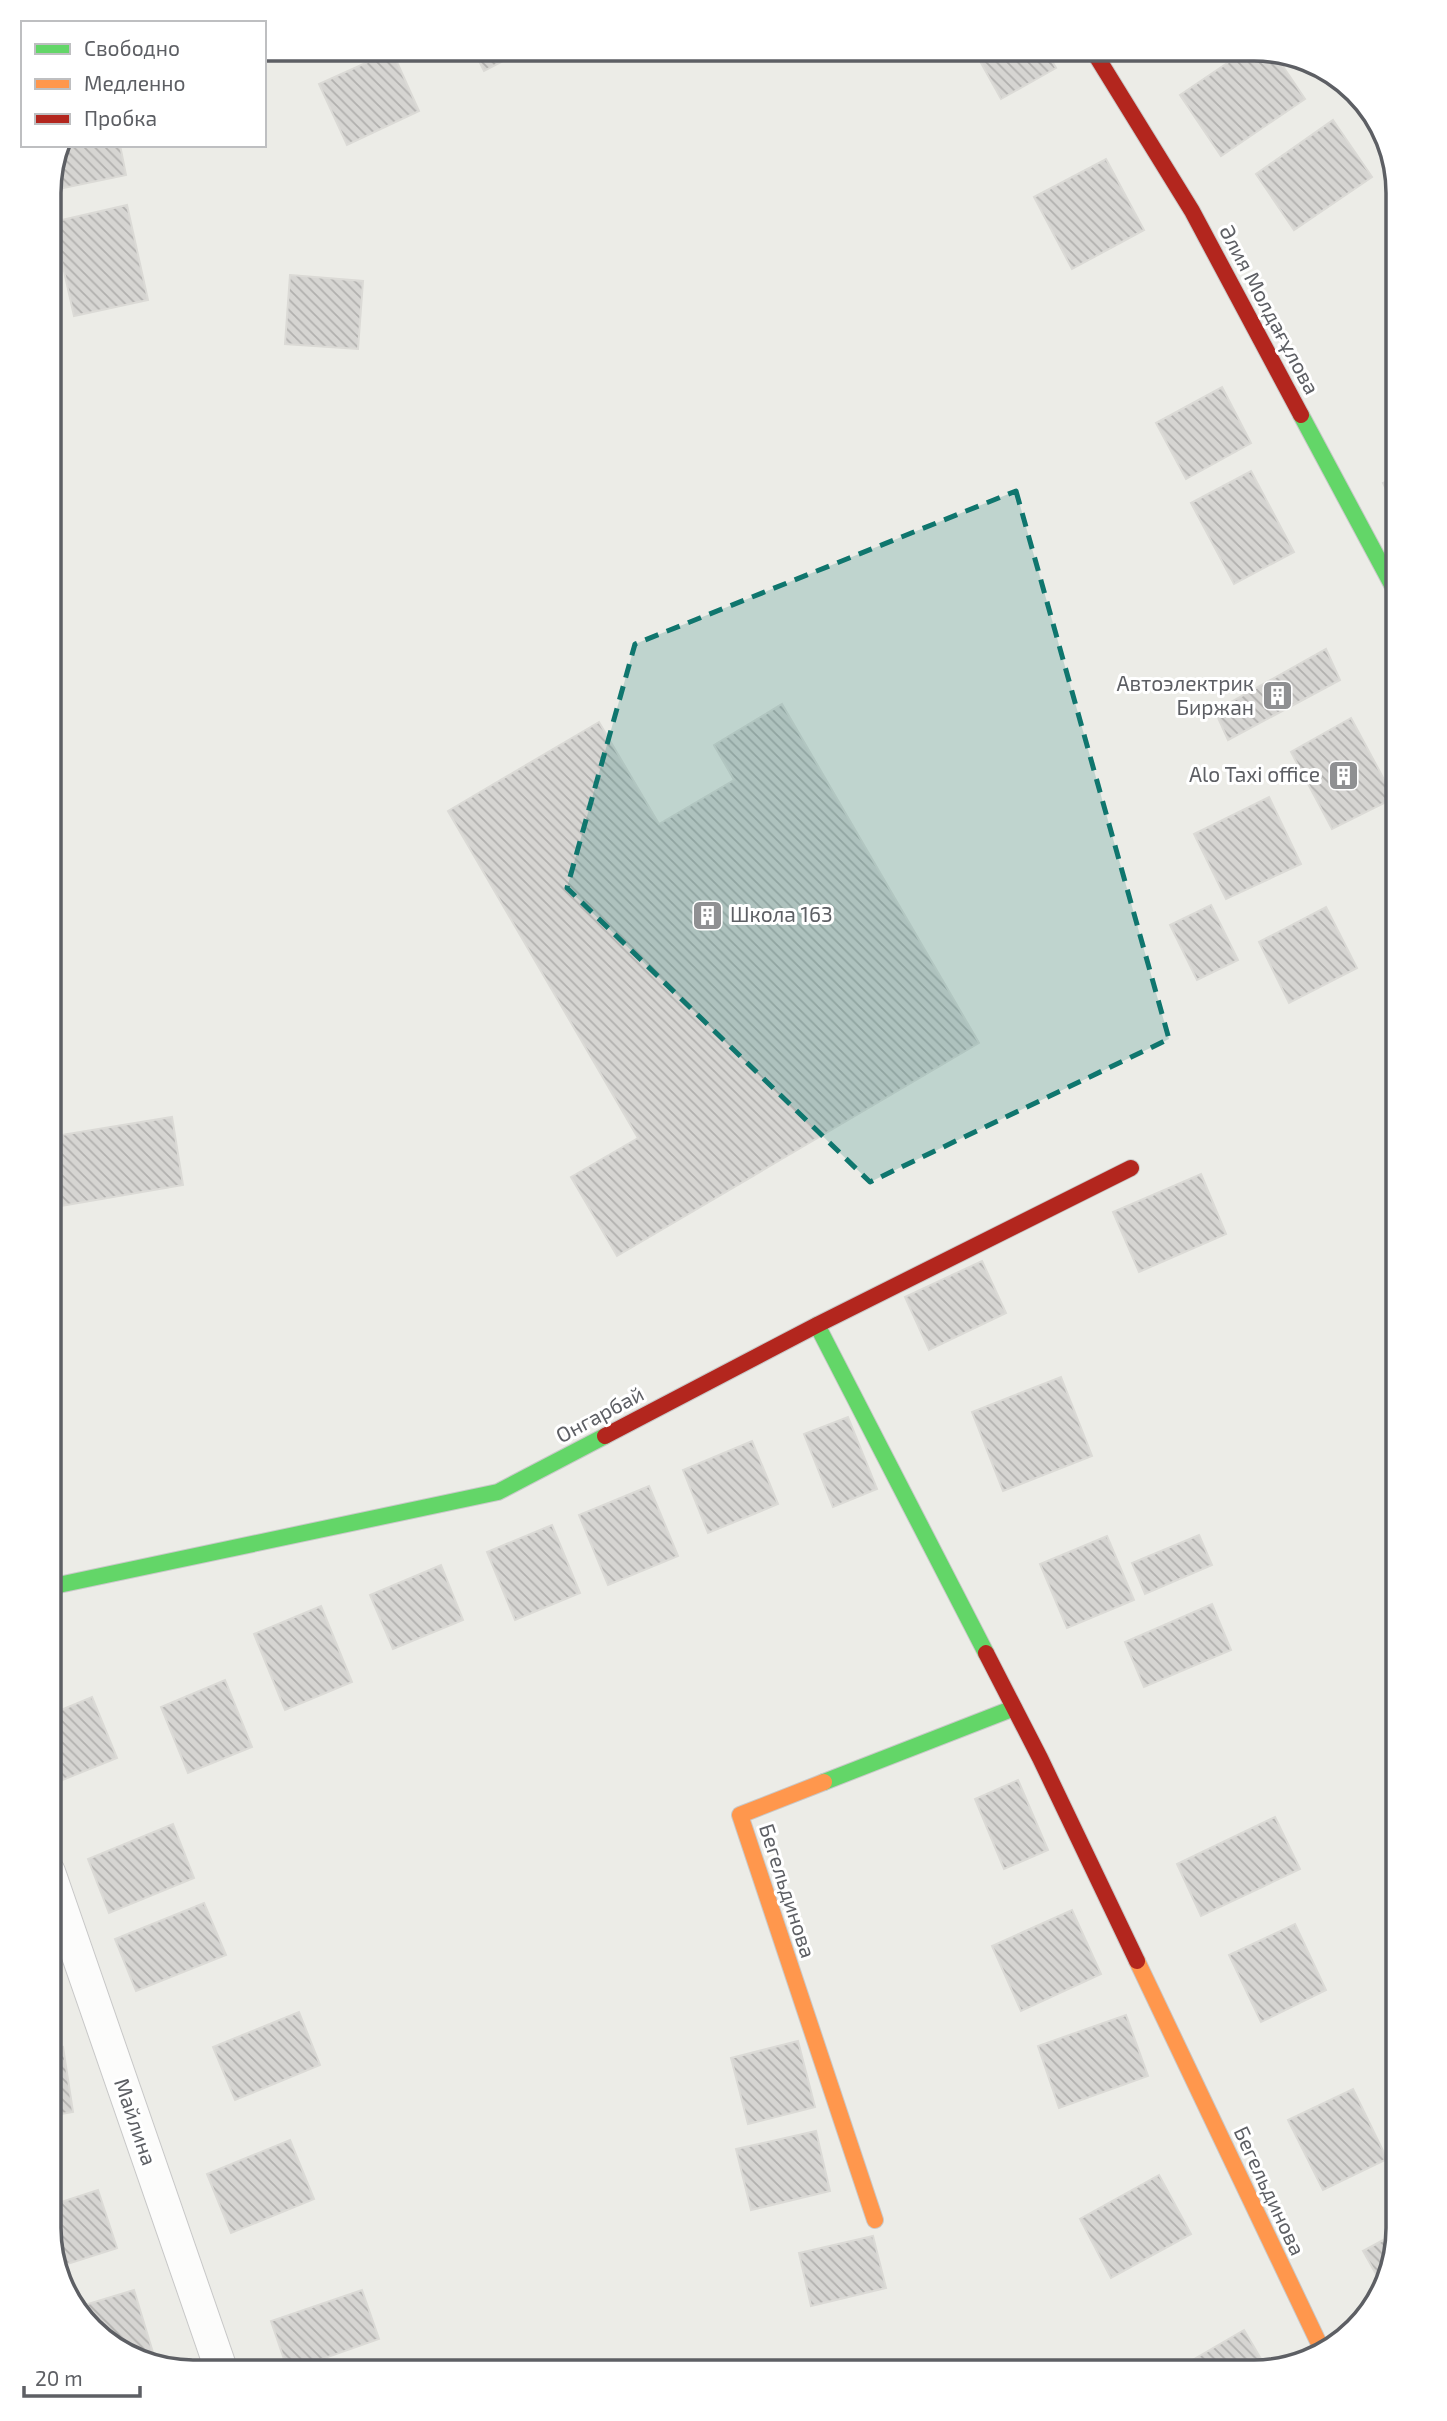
<svg xmlns="http://www.w3.org/2000/svg" width="1447" height="2421" font-family="'Exo 2',sans-serif">
<style>
.building{fill:url(#building-back-hatch);stroke:#dbdad6;stroke-width:2}
.lines{fill:none;stroke-linecap:round;stroke-linejoin:round}
.street-casing{stroke:#c8c8c8;stroke-width:34}
.fast-casing{stroke:#c9c9c9;stroke-width:18}
.slow-casing{stroke:#c9c9c9;stroke-width:18}
.jam-casing{stroke:#c9c9c9;stroke-width:18}
.street{stroke:#fcfcfb;stroke-width:32}
.fast{stroke:#63d668;stroke-width:16}
.slow{stroke:#ff974d;stroke-width:16}
.jam{stroke:#b3261e;stroke-width:16}
.marked{fill:#0f766e;fill-opacity:0.2;stroke:#0f766e;stroke-width:5;stroke-dasharray:14 9;stroke-linejoin:round}
.labels{text-anchor:middle;stroke-width:6;stroke-linejoin:round;paint-order:stroke}
.street-label{font-size:21px;fill:#5d5f64;stroke:#fff}
.poi-label{font-size:21px;fill:#5d5f64;stroke:#fff;text-anchor:end}
.rim{fill:none;stroke:#5d5f64;stroke-width:3.5}
</style>
<defs>
<pattern id="building-back-hatch" width="6" height="6" patternUnits="userSpaceOnUse" patternTransform="scale(1.75)"><rect width="6" height="6" fill="#d6d5d2"/><path d="M-1 5l2 2M0 0l6 6M5-1l2 2" fill="none" stroke="#b1b0ae"/></pattern>
</defs>
<rect width="100%" height="100%" fill="#ecece7"/>
<g class="building">
<path d="M473,49H526L484,71Z"/>
<path d="M1000,49H1045L1056,68L1001,99L980,61Z"/>
<path d="M1248,49H1263L1274,53L1305,99L1221,156L1180,95Z"/>
<path d="M392,51L419,111L347,145L319,84Z"/>
<path d="M1333,120L1372,177L1294,230L1256,174Z"/>
<path d="M58,145H120L126,175L49,191Z"/>
<path d="M1106,159L1144,230L1072,269L1034,197Z"/>
<path d="M127,205L148,300L74,316L53,222Z"/>
<path d="M290,275L363,281L358,349L285,344Z"/>
<path d="M1222,387L1251,443L1186,479L1156,423Z"/>
<path d="M1251,471L1294,552L1234,584L1191,503Z"/>
<path d="M1398,476V513L1383,483Z"/>
<path d="M1326,649L1340,680L1228,740L1215,711Z"/>
<path d="M782,704L979,1043L617,1256L571,1177L638,1138L448,811L599,722L659,824L734,780L714,745Z"/>
<path d="M1351,718L1394,798L1332,829L1291,752Z"/>
<path d="M1269,797L1301,864L1226,899L1194,834Z"/>
<path d="M1211,905L1238,960L1197,980L1170,925Z"/>
<path d="M1326,907L1357,968L1289,1003L1259,942Z"/>
<path d="M172,1117L183,1185L49,1208V1137Z"/>
<path d="M1201,1174L1226,1234L1139,1272L1113,1212Z"/>
<path d="M982,1261L1006,1313L929,1350L905,1297Z"/>
<path d="M1061,1377L1092,1456L1003,1491L972,1412Z"/>
<path d="M848,1417L877,1489L833,1507L804,1434Z"/>
<path d="M752,1441L778,1504L708,1533L683,1470Z"/>
<path d="M649,1486L678,1556L608,1585L579,1515Z"/>
<path d="M552,1525L580,1593L515,1620L487,1552Z"/>
<path d="M1199,1535L1212,1565L1145,1594L1132,1563Z"/>
<path d="M1107,1536L1134,1600L1067,1628L1040,1564Z"/>
<path d="M441,1565L463,1620L393,1649L370,1595Z"/>
<path d="M1212,1604L1231,1650L1144,1687L1125,1642Z"/>
<path d="M321,1606L352,1682L285,1710L254,1634Z"/>
<path d="M225,1680L252,1747L188,1773L161,1707Z"/>
<path d="M92,1697L117,1758L55,1783L49,1767V1715Z"/>
<path d="M1018,1780L1048,1850L1004,1869L975,1799Z"/>
<path d="M1275,1817L1300,1869L1201,1916L1177,1864Z"/>
<path d="M173,1824L194,1878L109,1913L88,1859Z"/>
<path d="M204,1903L226,1955L136,1991L115,1939Z"/>
<path d="M1072,1910L1101,1974L1021,2011L992,1946Z"/>
<path d="M1295,1924L1326,1990L1261,2022L1229,1955Z"/>
<path d="M299,2012L320,2065L235,2100L213,2047Z"/>
<path d="M1126,2015L1148,2076L1059,2108L1038,2046Z"/>
<path d="M798,2041L815,2107L748,2124L731,2058Z"/>
<path d="M63,2047L73,2112L49,2116V2049Z"/>
<path d="M1353,2089L1387,2159L1323,2190L1288,2120Z"/>
<path d="M816,2131L830,2191L751,2210L736,2149Z"/>
<path d="M290,2140L314,2199L231,2233L207,2174Z"/>
<path d="M1159,2175L1191,2234L1111,2278L1080,2219Z"/>
<path d="M98,2190L117,2248L58,2267L49,2227V2206Z"/>
<path d="M1396,2233L1381,2283L1363,2251Z"/>
<path d="M873,2236L886,2288L811,2306L799,2253Z"/>
<path d="M134,2290L154,2356L146,2359L113,2347L78,2307Z"/>
<path d="M362,2290L379,2339L288,2371L271,2321Z"/>
<path d="M1244,2330L1267,2369L1253,2372H1172Z"/>
<path d="M374,2363L377,2372H349Z"/>
</g>
<g class="lines">
<defs>
<path id="street" d="M49,1872L222,2372"/>
<g id="fast">
<path d="M1301,415L1398,596"/>
<path d="M817,1325L986,1653"/>
<path d="M49,1587L498,1492L605,1436"/>
<path d="M824,1782L1014,1708"/>
</g>
<g id="slow">
<path d="M824,1782L740,1815L875,2220"/>
<path d="M1137,1961L1323,2352"/>
</g>
<g id="jam">
<path d="M1092,49L1192,211L1301,415"/>
<path d="M605,1436L817,1325L1131,1168"/>
<path d="M986,1653L1040,1758L1137,1961"/>
</g>
</defs>
<use href="#street" class="street-casing"/>
<use href="#fast" class="fast-casing"/>
<use href="#slow" class="slow-casing"/>
<use href="#jam" class="jam-casing"/>
<use href="#street" class="street"/>
<use href="#fast" class="fast"/>
<use href="#slow" class="slow"/>
<use href="#jam" class="jam"/>
</g>
<path class="marked" d="M1016,491L1169,1039L870,1182L567,888L635,644Z"/>
<defs>
<symbol id="building-square" viewBox="-11 -11 22 22"><rect x="-9" y="-9" width="18" height="18" rx="4" fill="#8f9092" stroke="#fff"/><path d="M-4-6H4V6H1V3H-1V6H-4ZM-2.5-4.3h1.7v1.8h-1.7ZM.8-4.3h1.7v1.8H.8ZM-2.5-1h1.7V.8h-1.7ZM.8-1h1.7V.8H.8Z" fill="#fff"/></symbol>
</defs>
<g fill-rule="evenodd">
<use href="#building-square" x="1260" y="678" width="35" height="35"/>
<use href="#building-square" x="1326" y="758" width="35" height="35"/>
<use href="#building-square" x="690" y="898" width="35" height="35"/>
</g>
<g class="labels">
<g class="street-label">
<text transform="translate(1269 310) rotate(62)" y="7">Әлия Молдағұлова</text>
<text transform="translate(600 1415) rotate(-28)" y="7">Онгарбай</text>
<text transform="translate(787 1891) rotate(72)" y="7">Бегельдинова</text>
<text transform="translate(135 2122) rotate(71)" y="7">Майлина</text>
<text transform="translate(1269 2191) rotate(65)" y="7">Бегельдинова</text>
</g>
<g class="poi-label">
<text x="1254" y="691">Автоэлектрик<tspan x="1254" dy="24">Биржан</tspan></text>
<text x="1320" y="782">Alo Taxi office</text>
<text x="730" y="922" text-anchor="start">Школа 163</text>
</g>
</g>
<path d="M0 0H1447V2421H0ZM193 61H1254A132 132 0 0 1 1386 193V2228A132 132 0 0 1 1254 2360H193A132 132 0 0 1 61 2228V193A132 132 0 0 1 193 61Z" fill="#fff" fill-rule="evenodd"/>
<path class="rim" d="M193 61H1254A132 132 0 0 1 1386 193V2228A132 132 0 0 1 1254 2360H193A132 132 0 0 1 61 2228V193A132 132 0 0 1 193 61Z"/>
<rect x="21" y="21" width="245" height="126" fill="#ffffff" stroke="#bebfc1" stroke-width="2"/>
<rect x="35" y="44" width="35" height="10" fill="#63d668" stroke="#bebfc1" stroke-width="2"/>
<text x="84" y="56" font-size="21" fill="#5d5f64">Свободно</text>
<rect x="35" y="79" width="35" height="10" fill="#ff974d" stroke="#bebfc1" stroke-width="2"/>
<text x="84" y="91" font-size="21" fill="#5d5f64">Медленно</text>
<rect x="35" y="114" width="35" height="10" fill="#b3261e" stroke="#bebfc1" stroke-width="2"/>
<text x="84" y="126" font-size="21" fill="#5d5f64">Пробка</text>
<path d="M24 2386v10h116v-10" fill="none" stroke="#5d5f64" stroke-width="3.5"/>
<text x="35" y="2386" font-size="21" fill="#5d5f64" stroke="#ffffff" stroke-width="5" paint-order="stroke">20 m</text>
</svg>
